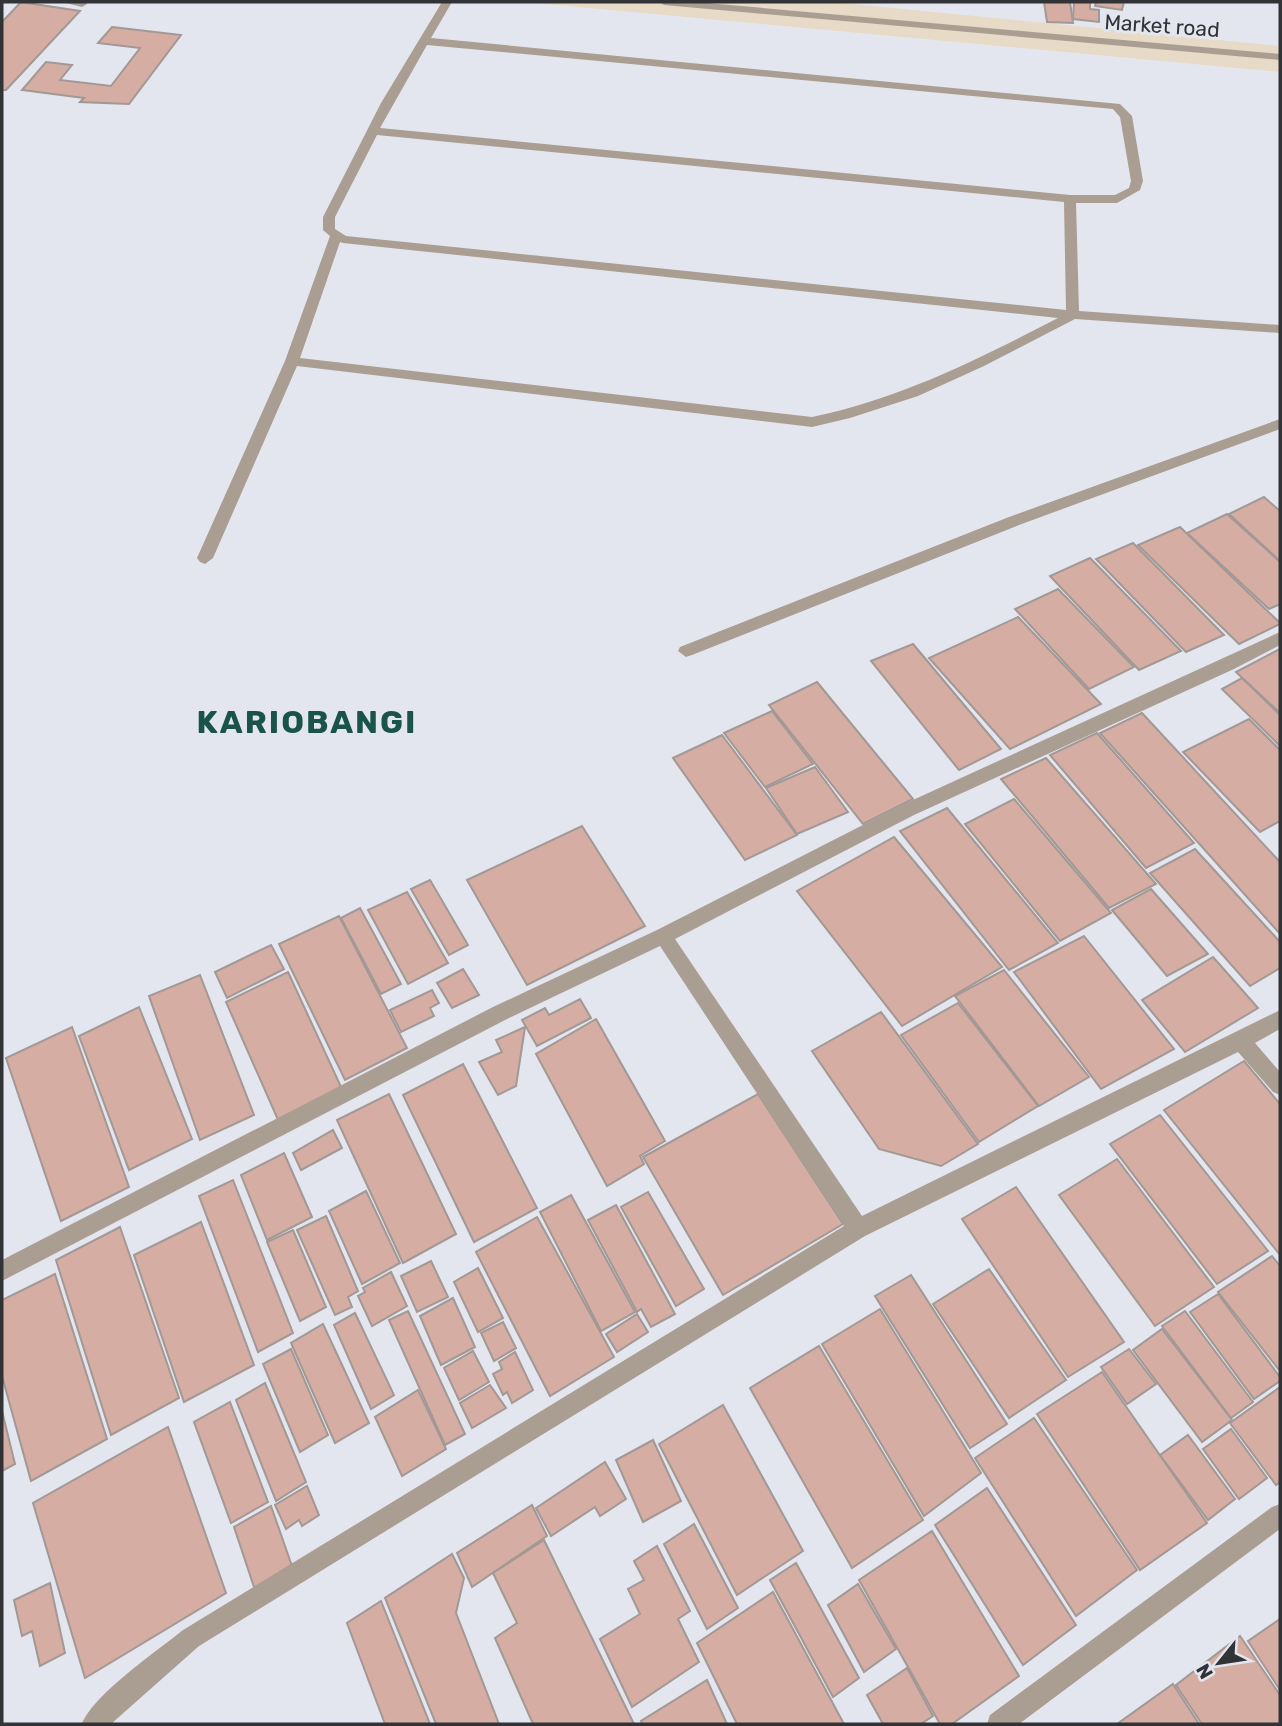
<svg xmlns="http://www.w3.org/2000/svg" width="1282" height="1726" font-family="Rubik,sans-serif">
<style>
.commercial{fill:#e7dbc7}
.building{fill:#d5ada2;stroke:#a29895;stroke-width:2}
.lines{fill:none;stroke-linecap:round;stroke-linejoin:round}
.service{fill:#aa9d92;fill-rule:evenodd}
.minor{fill:#aa9d92;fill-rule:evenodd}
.labels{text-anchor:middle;stroke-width:6;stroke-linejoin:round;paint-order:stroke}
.far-street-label{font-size:21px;fill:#323336;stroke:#e4e6ef}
.district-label{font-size:32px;font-weight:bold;letter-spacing:2px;fill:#19534c;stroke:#e4e6ef}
</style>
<rect width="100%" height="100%" fill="#e4e6ef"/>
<path class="commercial" d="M524,2H833L1280,46V72Z"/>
<g class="building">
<path d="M21,2L80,11L6,90H2V22Z"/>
<path d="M1044,2H1070L1073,23L1047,22Z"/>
<path d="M1074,2H1090V9L1099,10V22L1073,19Z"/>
<path d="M1096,2H1124L1122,10L1095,6Z"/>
<path d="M112,27L181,35L129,104L80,102L84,98L22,90L46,62L72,65L60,80L111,86L140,48L98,43Z"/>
<path d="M1264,497L1280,511V561L1229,514Z"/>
<path d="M1227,514L1280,562V604L1269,609L1187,533Z"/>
<path d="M1180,527L1280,623V624L1239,644L1138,545Z"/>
<path d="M1133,543L1224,635L1186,652L1096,559Z"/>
<path d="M1090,558L1181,651L1139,670L1050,576Z"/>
<path d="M1058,589L1134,667L1089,689L1015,609Z"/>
<path d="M1018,617L1101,704L1010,749L929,658Z"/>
<path d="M913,644L1001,749L959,770L871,661Z"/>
<path d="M1280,649V713L1236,672Z"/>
<path d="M1242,678L1280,715V746L1222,689Z"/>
<path d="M817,682L913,799L863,824L769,705Z"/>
<path d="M772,711L813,764L765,787L724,733Z"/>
<path d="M1142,713L1280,862V934L1100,733Z"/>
<path d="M1249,719L1280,750V821L1260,832L1183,752Z"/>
<path d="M1097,733L1194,843L1146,868L1050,755Z"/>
<path d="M722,735L797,835L745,860L673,758Z"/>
<path d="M1046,758L1156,884L1109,908L1001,779Z"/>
<path d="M815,767L848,812L797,834L766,788Z"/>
<path d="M1014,799L1111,913L1060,941L965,824Z"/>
<path d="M947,808L1058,943L1009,970L900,831Z"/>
<path d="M582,826L645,926L527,985L467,880Z"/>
<path d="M894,837L1002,967L902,1026L797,891Z"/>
<path d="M1195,849L1280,942V968L1250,986L1150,873Z"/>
<path d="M430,880L468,945L449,955L411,889Z"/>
<path d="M1151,889L1208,954L1167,976L1112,910Z"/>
<path d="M407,892L448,963L408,984L368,910Z"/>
<path d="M360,908L401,984L381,994L341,918Z"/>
<path d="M339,916L407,1048L345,1080L279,944Z"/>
<path d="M1084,936L1174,1049L1101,1089L1014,972Z"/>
<path d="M271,945L284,969L227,998L215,972Z"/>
<path d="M1213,957L1258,1008L1185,1052L1142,1000Z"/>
<path d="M463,969L479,995L452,1008L437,983Z"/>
<path d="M1004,970L1089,1077L1039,1106L955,996Z"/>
<path d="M288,972L342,1089L279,1122L226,1002Z"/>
<path d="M200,975L254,1115L200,1140L149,996Z"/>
<path d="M432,990L439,1003L430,1008L434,1016L401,1032L390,1010Z"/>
<path d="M580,999L591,1018L537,1046L522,1020L545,1008L549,1015Z"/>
<path d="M958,1003L1038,1106L979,1142L901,1035Z"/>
<path d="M139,1007L192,1139L129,1170L79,1036Z"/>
<path d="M881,1012L978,1144L941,1166L879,1149L812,1051Z"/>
<path d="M596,1019L665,1141L640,1156L644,1164L607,1186L536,1054Z"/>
<path d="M72,1027L129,1187L61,1221L6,1058Z"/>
<path d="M525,1027L516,1086L498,1095L479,1062L502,1052L496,1040Z"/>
<path d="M1244,1061L1280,1104V1255L1164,1110Z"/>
<path d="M463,1064L537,1208L474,1242L403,1095Z"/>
<path d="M389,1094L456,1234L403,1263L337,1120Z"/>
<path d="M758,1094L843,1224L723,1295L643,1157Z"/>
<path d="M1160,1115L1268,1251L1217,1284L1110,1144Z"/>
<path d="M333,1130L342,1148L301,1170L293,1153Z"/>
<path d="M284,1153L312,1217L267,1240L241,1175Z"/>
<path d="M1117,1159L1214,1287L1155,1326L1059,1195Z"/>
<path d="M233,1180L293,1333L258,1352L199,1196Z"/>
<path d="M1016,1187L1124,1342L1068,1377L962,1219Z"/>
<path d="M366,1191L400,1263L362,1284L329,1211Z"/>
<path d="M648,1192L704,1289L676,1306L621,1207Z"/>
<path d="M571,1195L635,1312L601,1331L540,1212Z"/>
<path d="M616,1205L675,1314L651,1327L641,1309L637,1312L588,1220Z"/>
<path d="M326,1216L358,1291L348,1297L352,1307L335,1315L297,1230Z"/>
<path d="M537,1217L614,1357L550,1396L476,1252Z"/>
<path d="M201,1222L254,1365L184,1402L134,1255Z"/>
<path d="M120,1227L179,1398L111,1435L56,1260Z"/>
<path d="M293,1230L326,1307L300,1321L267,1242Z"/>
<path d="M1272,1256L1280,1266V1371L1218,1292Z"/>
<path d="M431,1261L448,1297L417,1312L401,1276Z"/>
<path d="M478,1268L503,1318L478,1332L454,1282Z"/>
<path d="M989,1269L1066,1380L1009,1418L933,1304Z"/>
<path d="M391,1272L407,1306L372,1326L358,1296L365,1292L363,1288Z"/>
<path d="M55,1274L107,1439L31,1481L2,1376V1300Z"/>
<path d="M911,1275L1007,1424L970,1448L875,1296Z"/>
<path d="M1218,1294L1280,1377V1381L1254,1399L1190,1312Z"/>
<path d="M453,1298L475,1347L441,1365L420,1316Z"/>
<path d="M880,1309L981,1473L924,1516L822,1344Z"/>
<path d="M408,1311L465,1434L445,1445L389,1320Z"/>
<path d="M1185,1311L1253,1402L1231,1418L1162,1326Z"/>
<path d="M355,1313L394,1395L371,1409L334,1325Z"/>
<path d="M637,1314L648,1332L617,1352L606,1334Z"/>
<path d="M503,1322L516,1348L494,1361L481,1333Z"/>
<path d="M323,1324L369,1423L335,1443L291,1343Z"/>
<path d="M1162,1329L1232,1420L1202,1442L1133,1350Z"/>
<path d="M819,1346L923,1520L852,1568L750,1388Z"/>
<path d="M291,1349L328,1435L300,1452L263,1364Z"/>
<path d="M1129,1349L1156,1384L1127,1404L1101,1367Z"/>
<path d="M473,1351L489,1382L459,1400L444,1368Z"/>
<path d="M515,1352L533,1390L512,1403L507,1392L503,1395L493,1374L502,1369L499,1362Z"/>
<path d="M1102,1372L1207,1523L1140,1570L1037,1414Z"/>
<path d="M265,1383L306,1482L276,1501L236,1400Z"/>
<path d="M490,1385L506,1408L472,1428L460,1403Z"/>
<path d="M1280,1387V1482L1276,1485L1230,1423Z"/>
<path d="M418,1390L446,1449L402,1476L375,1417Z"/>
<path d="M230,1402L268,1502L231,1523L194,1422Z"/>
<path d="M723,1405L803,1551L737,1595L659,1444Z"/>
<path d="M2,1411L15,1464L2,1471Z"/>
<path d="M1034,1418L1137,1570L1076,1616L975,1458Z"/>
<path d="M168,1427L226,1593L85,1678L33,1503Z"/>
<path d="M1231,1429L1267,1478L1239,1499L1203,1449Z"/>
<path d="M1188,1435L1235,1499L1208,1520L1160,1455Z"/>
<path d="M653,1440L681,1501L643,1522L616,1460Z"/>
<path d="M605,1462L626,1499L600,1516L595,1507L551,1536L536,1508Z"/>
<path d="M307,1486L319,1515L302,1526L299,1520L286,1529L275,1505Z"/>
<path d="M987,1488L1076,1625L1023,1665L935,1525Z"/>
<path d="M532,1505L547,1536L472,1587L457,1553Z"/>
<path d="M271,1506L293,1569L255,1590L234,1527Z"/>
<path d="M694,1524L738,1608L707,1629L664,1544Z"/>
<path d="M932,1531L1019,1676L952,1724H940L859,1580Z"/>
<path d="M544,1540L634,1724H533L495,1638L517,1623L493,1573Z"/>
<path d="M657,1546L690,1611L678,1619L699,1662L632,1707L600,1639L640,1614L628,1589L644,1580L634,1561Z"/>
<path d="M452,1554L464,1578L456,1613L499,1724H436L385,1598Z"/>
<path d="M796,1563L859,1678L833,1697L770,1580Z"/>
<path d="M50,1583L65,1653L40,1666L32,1631L22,1636L14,1600Z"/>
<path d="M858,1584L896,1649L864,1672L828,1605Z"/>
<path d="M773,1592L844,1724H737L697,1643Z"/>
<path d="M381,1601L430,1724H385L347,1623Z"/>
<path d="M1280,1619V1690L1248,1641Z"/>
<path d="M1240,1636L1280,1695V1724H1202L1176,1685Z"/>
<path d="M907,1668L933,1716L921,1724H883L867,1695Z"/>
<path d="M707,1680L727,1724H642L641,1721Z"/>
<path d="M1173,1684L1199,1724H1117Z"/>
</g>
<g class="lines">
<path class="service" d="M62,2H86L87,4L82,7Z"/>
<g class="minor">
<path d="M442,2H452L431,38L1120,104L1132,116L1143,181L1140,190L1117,203H1076L1079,311L1280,325V333L1075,319L984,366L918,396L850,418L812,427L297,366L213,558L205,564L200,562L197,558L285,361L330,236L323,230V217L381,103ZM427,45L1113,109L1120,117L1131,181L1129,188L1115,195H1070L380,128ZM377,135L1064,202L1066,310L346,236L335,229V217ZM340,242L343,243L1058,318C979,359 900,399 812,417L300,358Z"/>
<path d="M659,2H696L1280,54V60L664,5Z"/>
<path d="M1280,419V429L1019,525L692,655L686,657L678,651L680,647L1009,517Z"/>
<path d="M1280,632V645L1234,669L914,815L675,939L862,1216L1280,1010V1029L1255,1043L1280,1072V1095L1273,1092L1238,1052L865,1236L199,1646L111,1724H82C93,1695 157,1651 183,1630L844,1226L660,946L507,1019L2,1281V1260L493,1007L657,930L902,805Z"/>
<path d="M1280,1504V1529L1019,1724H987L990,1715L1272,1507Z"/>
</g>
</g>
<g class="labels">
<g class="far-street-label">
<text transform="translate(1162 26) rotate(4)" y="7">Market road</text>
</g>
<g class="district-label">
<text x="307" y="733">KARIOBANGI</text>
</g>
</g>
<rect width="1282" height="1726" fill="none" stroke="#323336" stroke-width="7"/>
<g transform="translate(1219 1663) rotate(240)" stroke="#e4e6ef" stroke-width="5" paint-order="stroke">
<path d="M0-5L12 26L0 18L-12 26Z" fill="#323336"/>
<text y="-10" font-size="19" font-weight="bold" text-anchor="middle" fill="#323336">N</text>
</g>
</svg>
